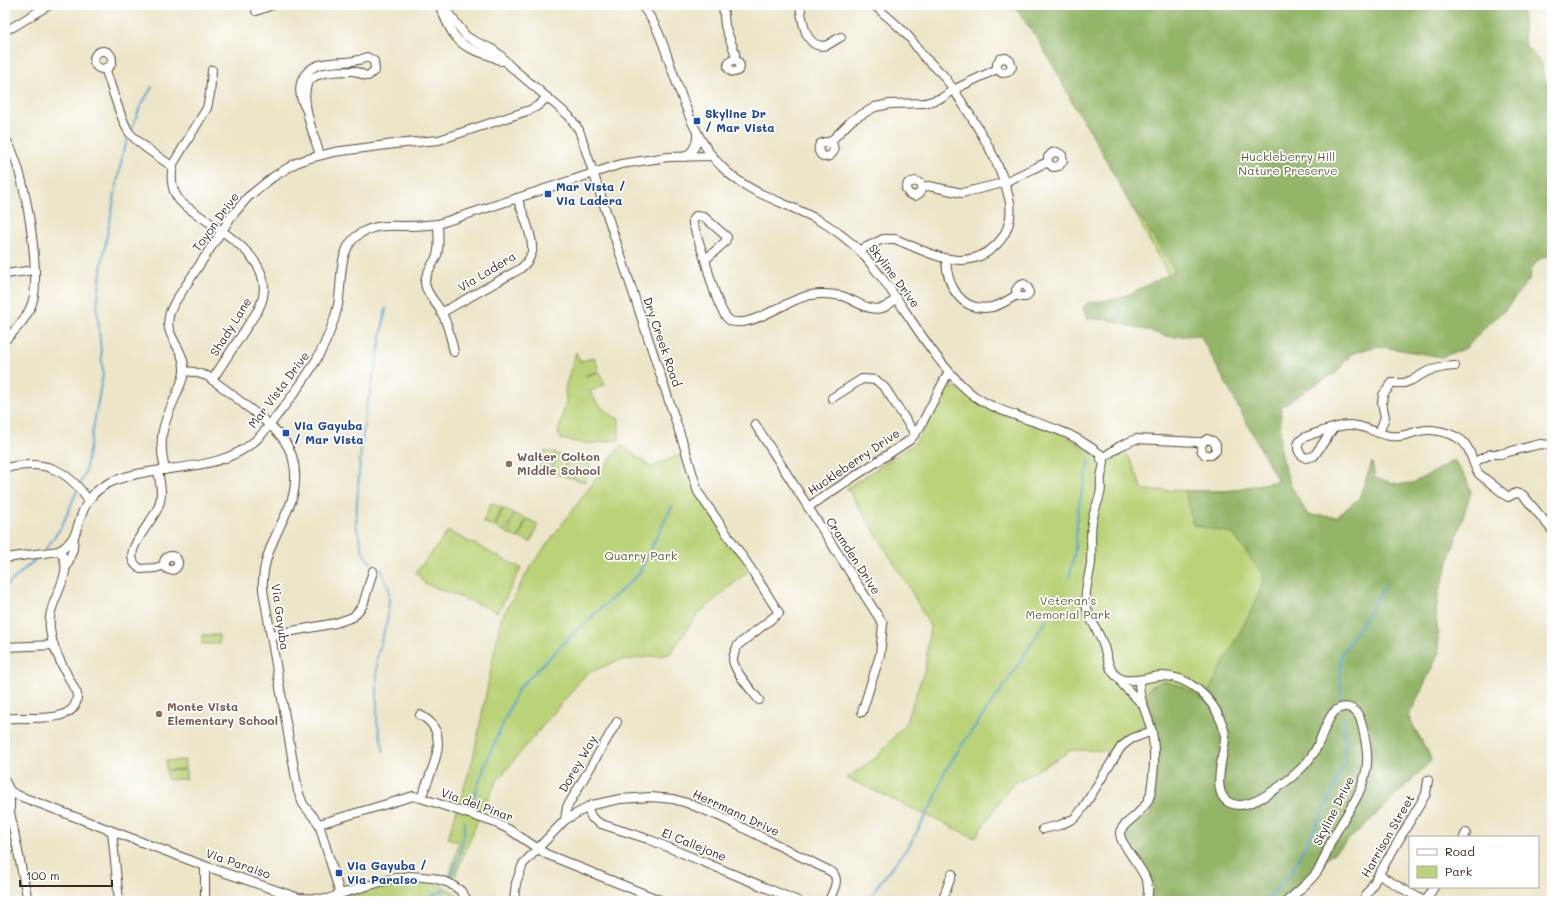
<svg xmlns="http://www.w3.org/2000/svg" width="1557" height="906" font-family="Mali,sans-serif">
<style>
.green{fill:#bad378;stroke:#7a7e4b}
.forest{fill:#93b568;stroke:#677043}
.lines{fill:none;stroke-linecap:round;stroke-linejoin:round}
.stream{stroke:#56a5d0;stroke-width:2}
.minor-casing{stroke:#564637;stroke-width:10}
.minor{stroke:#fff;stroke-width:8}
.transit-dot{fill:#1a4fb4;stroke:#fff;stroke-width:1.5}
.education-dot{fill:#8d6e63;stroke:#fff;stroke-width:1.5}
.labels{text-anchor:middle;stroke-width:3.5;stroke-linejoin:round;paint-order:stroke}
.transit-label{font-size:12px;font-weight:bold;fill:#164399;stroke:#fff;text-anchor:start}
.park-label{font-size:12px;fill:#615d39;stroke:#fff}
.street-label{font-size:12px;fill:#3b2a1e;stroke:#fff}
.education-label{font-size:12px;font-weight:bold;fill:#785e54;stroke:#fff;text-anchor:start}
</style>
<rect width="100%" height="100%" fill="#fff"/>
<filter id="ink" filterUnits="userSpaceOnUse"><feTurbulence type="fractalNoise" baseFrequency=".025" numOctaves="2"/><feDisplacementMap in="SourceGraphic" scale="8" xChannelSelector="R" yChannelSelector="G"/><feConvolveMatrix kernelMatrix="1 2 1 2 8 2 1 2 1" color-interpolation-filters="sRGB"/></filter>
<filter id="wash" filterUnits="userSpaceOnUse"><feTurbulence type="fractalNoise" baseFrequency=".012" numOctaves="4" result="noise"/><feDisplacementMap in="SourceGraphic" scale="16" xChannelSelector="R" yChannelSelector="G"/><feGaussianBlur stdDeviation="0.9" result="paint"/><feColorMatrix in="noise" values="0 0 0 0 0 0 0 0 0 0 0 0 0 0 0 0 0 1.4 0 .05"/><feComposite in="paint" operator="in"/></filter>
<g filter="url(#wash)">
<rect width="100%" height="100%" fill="#ece5c7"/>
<g class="green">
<path d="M1019,5L1246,391L1284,488L1432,760L1378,813L1280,901H1150L1154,888L1152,883L1125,831C1132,824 1145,822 1150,814C1155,807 1159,756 1158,747C1157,738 1155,730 1153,722C1136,729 1120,736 1110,751L1072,750L1011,785L975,838L847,778L877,757L905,724L925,669L930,626L909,587L847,488L914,444L925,428L942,394L947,389L954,387L967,395L1065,435L1096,456L1104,457L1123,448L1130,459L1143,490L1227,491L1278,481L1095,138Z"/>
<path d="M576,352L580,362L594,357L599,370L585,376L600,372L605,385L590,391C594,402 608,414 619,419V440L587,444L561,439L558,434L566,401L565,388Z"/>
<path d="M621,445L651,467L686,452L698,492L751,569L697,615L670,654L617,661L586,674L496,782L477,822L454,879L449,878L459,842L448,838L473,759L501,619L531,566Z"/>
<path d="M545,451L556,453L550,472L539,469Z"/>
<path d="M557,454L567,457L562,476L551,473Z"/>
<path d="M568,457L579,460L573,479L563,476Z"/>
<path d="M580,460L590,463L585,482L574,479Z"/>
<path d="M491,503L502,508L494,527L483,522Z"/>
<path d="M503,509L514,513L505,532L495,527Z"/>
<path d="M515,514L526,519L518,538L507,533Z"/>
<path d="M527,519L538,524L531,542L519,538Z"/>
<path d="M448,531L521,568L498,612L424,583L416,572L439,544Z"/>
<rect x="202" y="635" width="17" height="9"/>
<path d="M185,760V769L166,770V761Z"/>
<path d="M186,770V779L167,780L166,771Z"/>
<path d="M404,882C426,882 447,882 463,901H335C349,891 386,884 404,882Z"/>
</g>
<path class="forest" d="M1012,5H1523V28L1526,47L1542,63V73L1552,95V256H1546L1537,261L1531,270L1530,278L1505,310L1485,327L1466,348L1442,357L1377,346L1351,354L1336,373L1314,385L1281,407L1280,453L1291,486L1308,515L1337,517L1359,498L1372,462L1375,478L1397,484L1413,483L1454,460L1466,478L1471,492L1439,592L1436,612L1439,653L1408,718L1432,760L1378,813L1280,901H1150L1154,888L1152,883L1124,838C1123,826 1141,821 1150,815L1155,793L1158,748L1155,731L1146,696L1150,687L1162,681L1184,687L1204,700L1254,605L1262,585V574L1233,534L1193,525L1185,491H1227L1278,481L1200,335L1171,337L1106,319H1087L1083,308L1087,303L1121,298L1175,271L1145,224L1131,206L1091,132L1074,106L1058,74L1038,40L1014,6Z"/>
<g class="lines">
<g class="stream">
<path d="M131,131L140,107L152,87"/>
<path d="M80,485L85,473L103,374L97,306L102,262L123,152L129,136"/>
<path d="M45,550L62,526L77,491"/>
<path d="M371,563L363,553L356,525L357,503L360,459L366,409L377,361L386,308"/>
<path d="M381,569L389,589V601L387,620L377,657V722L384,752"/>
<path d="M1069,578L1075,551L1078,509L1090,458"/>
<path d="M5,587L38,557"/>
<path d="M1341,702V656L1384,587"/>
<path d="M470,807L487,760L518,689L572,635L638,575L672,506"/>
<path d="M450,878C459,860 464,842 465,822"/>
<path d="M421,901L446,889"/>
<path d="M869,901L877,886L909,846L934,801L944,773L961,746L1011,676L1051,613"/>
<path d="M1265,901L1290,874L1325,809L1346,760L1344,717"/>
</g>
</g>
</g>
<g filter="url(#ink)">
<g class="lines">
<defs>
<g id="minor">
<path d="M442,5L466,36L474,41L492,49L500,55L510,66L569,116L579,130L686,452L698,492L751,569L779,613L738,645C736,649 733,655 733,660C734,671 752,691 759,700"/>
<path d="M641,5C660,26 665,52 675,78C686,109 698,144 722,167C749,195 787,202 820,221C829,225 837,232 845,238C860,249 870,263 882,278C909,314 934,361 968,391C989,410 1030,419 1058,430C1075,436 1090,446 1104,457"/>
<path d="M723,5L725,26L735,53V60"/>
<path d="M800,5C802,19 805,51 827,45C832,43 836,39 841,37"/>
<path d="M440,7C448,25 454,43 474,50C484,54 493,56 501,61"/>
<path d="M256,11L272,5"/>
<path d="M5,30L13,27L49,5"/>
<circle cx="103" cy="60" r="9"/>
<circle cx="734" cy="66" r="6"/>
<path d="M105,68C111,84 120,119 129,132C140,146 158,156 173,167"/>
<path d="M212,70L210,94L207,108L173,164C170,179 172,194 183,204C215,229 285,260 258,310L212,380"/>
<path d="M306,109C301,100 298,90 302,80C312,57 340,65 358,60C361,60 364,58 367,57L374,61L375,70L368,76C362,76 358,70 351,71C340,71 322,71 312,78C295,91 315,138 320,155"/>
<path d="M5,139C24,160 41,272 33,300C29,316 17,329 5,340"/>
<path d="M830,142L833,145L834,151L830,156L824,157C819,154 817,149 820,144L825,142H830L852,120L875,107L890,104L925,103L942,98L953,90L997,69L1002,73L1008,72L1012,67L1010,61L1006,58L1000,59L997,63V69"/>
<path d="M684,157C694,152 698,144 697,132"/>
<path d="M922,187L920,193L915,196L909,194L906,189L908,183L916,181L921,184L922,187L929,186L962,193L1003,183L1043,164L1048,163L1053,167L1059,166L1063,161L1062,155L1057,152L1052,153L1048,157V163"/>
<path d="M696,216L704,217L727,237L725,242L705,260L693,224V219Z"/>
<path d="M438,224C438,233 440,245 437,255C434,264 425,272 425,283C426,294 437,303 442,313C448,325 451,338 454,352"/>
<path d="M860,250L883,239H895C930,253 967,276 998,243C1009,231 1013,214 1009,198C1001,164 980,130 961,101C955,92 949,82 942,74C936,68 930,62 924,57C918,50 914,42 907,35C897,24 885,15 874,5"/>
<path d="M946,259C947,286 961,313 992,307C1002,305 1009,299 1017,295L1021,297H1026L1029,293L1028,288L1024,284L1019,286L1016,290L1017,295"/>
<path d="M705,260C709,273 719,316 731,321C751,329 789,298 811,295C821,293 832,294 842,296C855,300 871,314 885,307C889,305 893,301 897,298"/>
<path d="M5,274L35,270"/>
<path d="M441,313L520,269C525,265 530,259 532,252C534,238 522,211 517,198"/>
<path d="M184,371L194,372L207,376C220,385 233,395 245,405C272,426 297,442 295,480C295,489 293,498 289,507C277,534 261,559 263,590L298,791L303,804L319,824L340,894"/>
<path d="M832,398L862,379L876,380L885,388L915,434"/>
<path d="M755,424L883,624L880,655L862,712"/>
<path d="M1333,429L1314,456L1306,458C1299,455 1294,446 1302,439C1307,435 1341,425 1348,425C1363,424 1376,434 1390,436C1400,438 1410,433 1420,431C1431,428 1448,432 1458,438C1472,446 1471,463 1479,474L1508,497L1516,493L1523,495L1552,530"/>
<path d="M1379,433L1385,417L1382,403L1383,395L1392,383H1404L1412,380L1428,371L1444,367L1455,366"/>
<path d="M1104,457C1105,464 1102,470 1101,477C1100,482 1102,488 1100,494C1098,503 1093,512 1092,522C1090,535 1092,549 1091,563C1089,578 1083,594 1087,609C1091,622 1100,634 1104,647C1108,660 1109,676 1124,680C1138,682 1148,677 1161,676C1188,675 1212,698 1221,721C1223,726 1225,732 1225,737C1225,756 1205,803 1239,805C1260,805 1302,772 1313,754C1321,742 1324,725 1333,713C1338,708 1345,705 1352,709C1361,714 1362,725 1364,734C1367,747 1369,762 1365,775C1360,798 1343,818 1333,838C1327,849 1324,862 1317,872C1309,883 1297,892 1287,901"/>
<path d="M1101,459L1120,446L1136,439L1198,442L1202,443L1201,450L1205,455H1211L1216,451V445L1213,441L1207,439L1202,443"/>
<path d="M1474,462L1491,454H1500L1540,444L1552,445"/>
<path d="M5,468C43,460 66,467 88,500"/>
<path d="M165,470C158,438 162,427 175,398C178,390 183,381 184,372C186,343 155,335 175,302L231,217L248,197L273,177L296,163L307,159L334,152L394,144L439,140L530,110L539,105L547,97"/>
<path d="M158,471C160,482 163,494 159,505C154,523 115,555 141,569L155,568L165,565"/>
<path d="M808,507L910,440L920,427L948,373"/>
<circle cx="171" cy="563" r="7"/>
<path d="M5,558L59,551"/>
<path d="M67,566L73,549L74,536"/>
<path d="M271,635L336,623L353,617L363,605L373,571"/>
<path d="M5,647L54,645"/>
<path d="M1119,678L1123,685L1141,703"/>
<path d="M1139,681C1139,704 1148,713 1152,733C1156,752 1154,772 1151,791C1148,813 1120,823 1120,833C1120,838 1123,843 1126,847C1135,864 1155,880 1146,901"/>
<path d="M420,715C454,732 431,771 421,798"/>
<path d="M5,719C26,715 79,727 77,694C66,671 47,644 50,617C52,596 77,569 59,551C65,547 70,543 74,536C77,531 78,525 80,519C85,504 92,492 107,484C153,461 215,477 256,440C266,431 274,419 283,408C308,376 329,345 338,305C343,281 336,248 361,233C376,224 392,226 408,226C418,226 428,225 438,224L621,164L668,157L713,156"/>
<path d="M5,781L10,791L17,795L205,866L299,898L328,899L340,894L391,879L410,876L433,878L449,883L461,891L468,901"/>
<path d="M10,791V812L28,901"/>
<path d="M587,807L592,818L601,824L648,839L798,901"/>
<path d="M565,820L567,807L617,722"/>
<path d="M319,824L407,798L413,796L421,798L496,823L510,830L546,854L662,901"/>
<path d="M1043,829L1060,825L1075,818L1083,808L1121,747L1131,739L1152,731"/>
<path d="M112,831L119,901"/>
<path d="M1464,837L1466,833"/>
<path d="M205,866V901"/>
<path d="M1379,875L1424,901"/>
<path d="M514,901L516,883L523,864L565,820L592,805L620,799L651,797L673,799L687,803L719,816L832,872C841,880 832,892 829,901"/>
<path d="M942,901L952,874"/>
<path d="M1363,901L1426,794L1428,780"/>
<path d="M1426,901L1434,887"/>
</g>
</defs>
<use href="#minor" class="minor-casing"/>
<use href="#minor" class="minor"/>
</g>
</g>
<g class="transit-dot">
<rect x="693" y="117" width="8" height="8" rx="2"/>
<rect x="544" y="190" width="8" height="8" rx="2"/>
<rect x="282" y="429" width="8" height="8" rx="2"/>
<rect x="335" y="869" width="8" height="8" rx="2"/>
</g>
<g class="education-dot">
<circle cx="509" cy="464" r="4"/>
<circle cx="159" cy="714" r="4"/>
</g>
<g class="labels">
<g class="transit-label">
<text x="705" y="118">Skyline Dr<tspan x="705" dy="14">/ Mar Vista</tspan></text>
<text x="556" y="191">Mar Vista /<tspan x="556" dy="14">Via Ladera</tspan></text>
<text x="294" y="430">Via Gayuba<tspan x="294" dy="14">/ Mar Vista</tspan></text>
<text x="347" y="870">Via Gayuba /<tspan x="347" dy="14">Via Paraiso</tspan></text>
</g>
<g class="park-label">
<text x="1288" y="161">Huckleberry Hill<tspan x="1288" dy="14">Nature Preserve</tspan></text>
<text x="641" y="560">Quarry Park</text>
<text x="1068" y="605">Veteran's<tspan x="1068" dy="14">Memorial Park</tspan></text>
</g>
<g class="street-label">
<text transform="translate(216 222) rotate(-54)" y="4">Toyon Drive</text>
<text transform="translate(487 272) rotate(-31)" y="4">Via Ladera</text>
<text transform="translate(894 276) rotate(53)" y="4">Skyline Drive</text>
<text transform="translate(231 327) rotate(-58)" y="4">Shady Lane</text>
<text transform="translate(662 342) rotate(71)" y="4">Dry Creek Road</text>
<text transform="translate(279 390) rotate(-53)" y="4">Mar Vista Drive</text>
<text transform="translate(854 462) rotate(-34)" y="4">Huckleberry Drive</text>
<text transform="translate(853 556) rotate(57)" y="4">Cramden Drive</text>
<text transform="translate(280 617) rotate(82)" y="4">Via Gayuba</text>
<text transform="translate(578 764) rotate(-60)" y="4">Dorey Way</text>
<text transform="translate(477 805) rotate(20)" y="4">Via del Pinar</text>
<text transform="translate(1334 811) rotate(-63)" y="4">Skyline Drive</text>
<text transform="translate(736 813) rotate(25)" y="4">Herrmann Drive</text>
<text transform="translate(1388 836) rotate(-60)" y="4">Harrison Street</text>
<text transform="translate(694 845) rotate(22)" y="4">El Callejone</text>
<text transform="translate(238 864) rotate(19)" y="4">Via Paraiso</text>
</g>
<g class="education-label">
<text x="517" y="461">Walter Colton<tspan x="517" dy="14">Middle School</tspan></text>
<text x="167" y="711">Monte Vista<tspan x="167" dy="14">Elementary School</tspan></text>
</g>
</g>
<rect width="1557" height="906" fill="none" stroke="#fff" stroke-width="20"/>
<rect x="1409" y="836" width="130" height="52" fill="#ffffff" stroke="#b1aaa5"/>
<rect x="1417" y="849" width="20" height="6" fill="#ffffff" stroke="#b1aaa5"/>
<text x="1445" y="856" font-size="12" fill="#3b2a1e">Road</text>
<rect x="1417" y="866" width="20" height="12" fill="#bad378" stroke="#b1aaa5"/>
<text x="1445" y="876" font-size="12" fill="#3b2a1e">Park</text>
<path d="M20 880v6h92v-6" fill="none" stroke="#3b2a1e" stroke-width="2"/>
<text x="26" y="880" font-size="12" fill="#3b2a1e" stroke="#ffffff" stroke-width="3" paint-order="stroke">100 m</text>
</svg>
